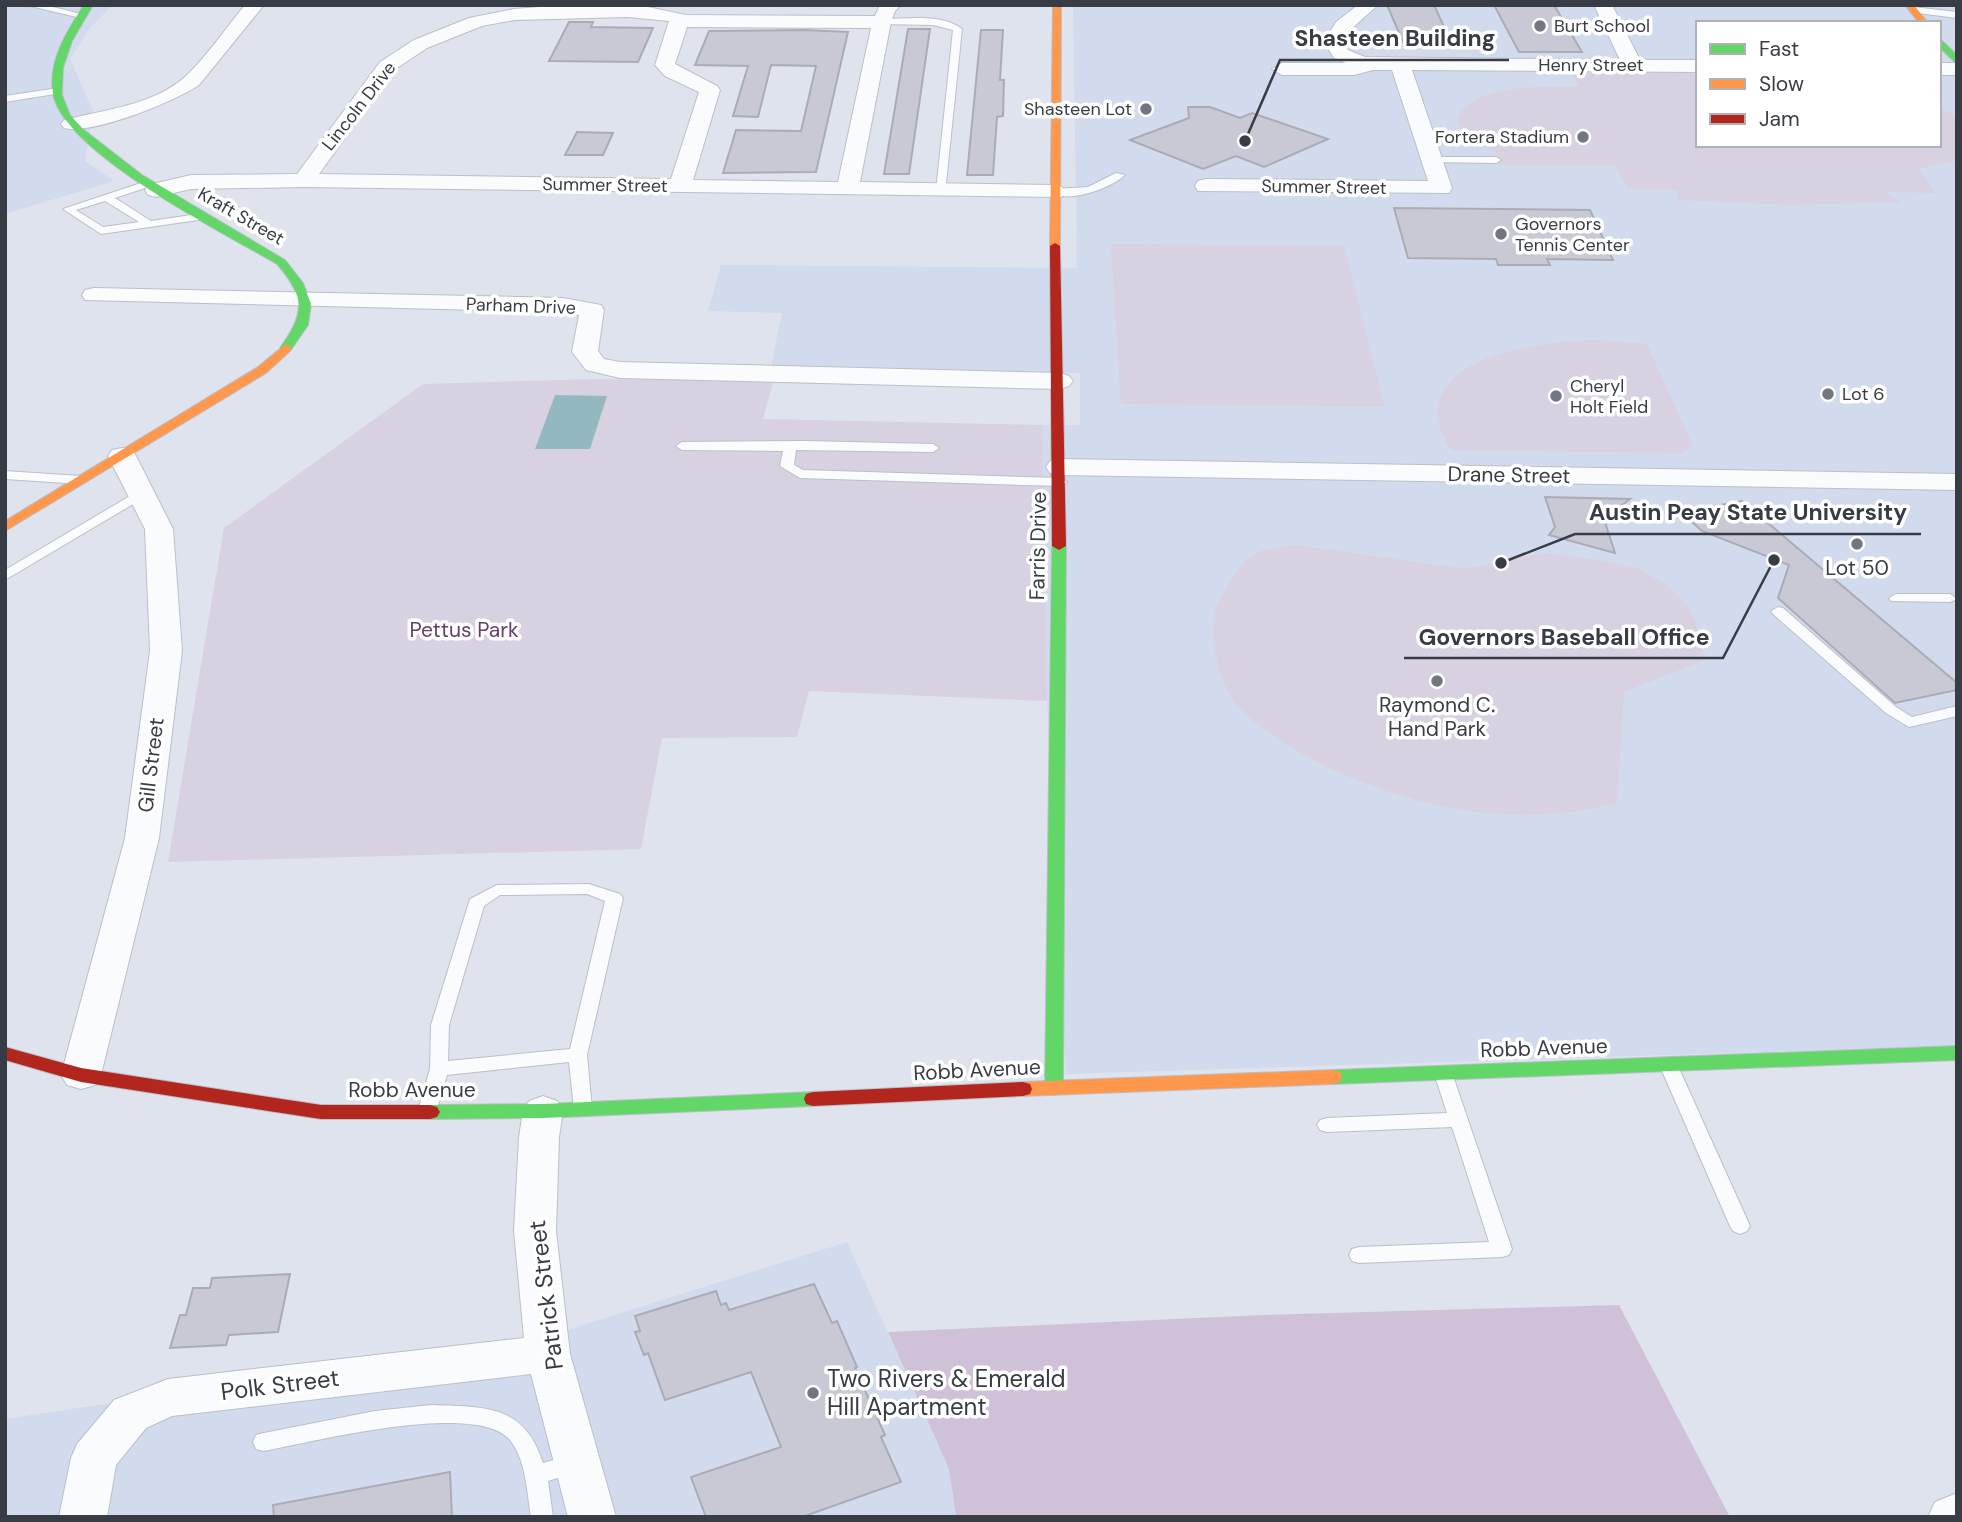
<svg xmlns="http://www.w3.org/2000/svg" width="1962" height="1522" font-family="'DM Sans',sans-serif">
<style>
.built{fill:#d1dbed;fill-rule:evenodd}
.green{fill:#d8d1e1}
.forest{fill:#cfc2d8}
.water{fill:#94b8bf}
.building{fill:#c8c9d5;stroke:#aaacb5;stroke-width:2}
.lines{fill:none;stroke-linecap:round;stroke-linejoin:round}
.lane-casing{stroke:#bbbfc8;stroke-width:2}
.street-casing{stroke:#bbbfc8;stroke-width:2}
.fast-casing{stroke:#bbbfc8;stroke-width:2}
.slow-casing{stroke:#bbbfc8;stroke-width:2}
.jam-casing{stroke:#bbbfc8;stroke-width:2}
.lane{fill:#fafbfc;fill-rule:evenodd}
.street{fill:#fafbfc;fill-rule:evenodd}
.fast{fill:#63d668;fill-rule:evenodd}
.slow{fill:#ff974d;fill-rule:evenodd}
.jam{fill:#b3261e;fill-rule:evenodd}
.poi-dot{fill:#727680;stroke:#fff;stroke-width:2.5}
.labels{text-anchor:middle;stroke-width:7;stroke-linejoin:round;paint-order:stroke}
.far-poi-label{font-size:18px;fill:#383c44;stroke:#fff;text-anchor:start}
.far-street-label{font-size:18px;fill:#383c44;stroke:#fff}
.street-label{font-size:21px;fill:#383c44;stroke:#fff}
.poi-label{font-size:21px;fill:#383c44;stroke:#fff}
.park-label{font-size:21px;fill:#64406b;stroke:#fff}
.near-street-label{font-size:24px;fill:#383c44;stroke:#fff}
.near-poi-label{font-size:24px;fill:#383c44;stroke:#fff;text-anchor:start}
.leader{fill:none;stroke:#383c44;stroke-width:2.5}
.callout-dot{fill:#383c44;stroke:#fff;stroke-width:2.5}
.callout-label{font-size:23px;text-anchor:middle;font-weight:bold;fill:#383c44;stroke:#fff;stroke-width:7;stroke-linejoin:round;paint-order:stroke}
</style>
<rect width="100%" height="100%" fill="#dee3ee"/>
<g class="built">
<path d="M5,5H112L90,28L70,59L93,111L85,161L114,181L5,214Z"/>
<path d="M1073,5H1957V1046L1066,1074L1047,701L1042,425H1080V373L770,371L782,313L708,311L721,265L1077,268ZM1698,23H1939V145H1698Z"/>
<path d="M847,1242L949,1469L956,1517H5V1419L535,1340Z"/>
</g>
<g class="green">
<path d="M1571,72L1698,73V145H1939V108L1957,116V160L1919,169L1936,193L1886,192L1900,202L1790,205L1677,200L1678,190L1628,189L1615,166L1498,165L1494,155L1499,153C1482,144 1461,139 1457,117C1477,83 1544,87 1580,87Z"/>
<path d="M1111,244L1344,246L1385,407L1121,404Z"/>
<path d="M1595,340L1647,344L1693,446L1682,453L1451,450C1446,441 1439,430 1438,420C1432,351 1548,342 1595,340Z"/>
<path d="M598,379L773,382L763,419L1042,425L1047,701L809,691L797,737L662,738L641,849L168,862L224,528L423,384Z"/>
<path d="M1296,545L1464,569L1544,553L1605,561L1639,569L1666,584L1686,603L1695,620L1705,660L1624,692L1617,803C1573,814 1530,818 1486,813C1407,806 1291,763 1237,705C1226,693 1219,672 1216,657C1213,637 1211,612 1222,595C1230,581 1244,557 1259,552C1270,548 1284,547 1296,545Z"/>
</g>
<path class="forest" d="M1619,1305L1730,1517H956L949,1469L888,1332L1263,1315Z"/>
<path class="water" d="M555,395L607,396L590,449H535Z"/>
<g class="building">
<path d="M1387,5H1434L1451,42H1403Z"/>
<path d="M1494,5H1554L1582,52H1519Z"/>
<path d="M569,22H593L591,27L653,28L638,62L549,61Z"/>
<path d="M908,29H930L909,174H884Z"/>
<path d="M805,30L848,32L816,172L723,173L736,130L801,131L816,66L771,65L758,117L733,116L748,66L695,65L709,31Z"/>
<path d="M981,30H1003L1000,80H1004L1003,116L997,117L993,175H967Z"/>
<path d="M1188,107H1210L1240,118L1252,113L1328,139L1264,167L1236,156L1203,169L1130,140L1189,118Z"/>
<path d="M577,132L613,133L603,155H565Z"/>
<path d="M1394,208L1590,210L1613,260L1547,259L1550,265H1498L1496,259L1408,258Z"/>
<path d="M1545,497L1630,499L1604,519L1615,553L1549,535L1555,527Z"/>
<path d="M1742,501L1957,683V690L1895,703L1778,598L1789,565L1702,531L1681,512Z"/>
<path d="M290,1274L278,1332L229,1335L226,1345L170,1348L180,1315H186L193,1288H210L212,1278Z"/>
<path d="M814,1284L832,1323L837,1321L857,1367L855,1368L885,1435L881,1437L901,1482L802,1517H706L691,1477L781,1447L751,1372L665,1400L648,1353L644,1355L635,1332L640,1331L635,1316L716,1291L721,1305L726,1303L729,1310Z"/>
<path d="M450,1472L452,1517H274L273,1505Z"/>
</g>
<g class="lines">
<defs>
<g id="lane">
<path d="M26,5H45L85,15L81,18Z"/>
<path d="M1913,7L1957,12V18L1910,12V8Z"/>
<path d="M882,19C906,19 942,13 962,29L945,193L936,191L953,30L933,25L879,24L878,22Z"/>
<path d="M58,88L63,91L61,93L5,102V96Z"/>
<path d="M1432,157H1496L1501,160L1496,163L1428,162L1427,160Z"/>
<path d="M1116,173L1125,175C1110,189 1067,204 1049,192L1054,189L1088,187Z"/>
<path d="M147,181L151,182V186L115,198L151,221L205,213L210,216L205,219L101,234L63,209ZM105,201L139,222L103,227L76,210Z"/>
<path d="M805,441L933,444L939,448L933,452L796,450L794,465L803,470L1060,478L1067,482L1060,486L800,478L780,466L783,451L682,450L676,446L682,442Z"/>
<path d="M5,471L81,476L88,480L81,484L5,479Z"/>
<path d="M140,490L147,494L145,497L5,580V570Z"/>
<path d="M1896,594H1950L1957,599L1950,602L1891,601L1889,598Z"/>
<path d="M1778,607L1783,608L1896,707L1912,717L1957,706V716L1909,727L1886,713L1773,614L1771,611Z"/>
<path d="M589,884L620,894L623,898L587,1055L592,1109L590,1114L583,1116L576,1114L574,1109L569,1062L447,1075L435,1116L428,1118L421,1116L418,1111L430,1069L431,1025L470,899L497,885ZM587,894L605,901L570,1049L448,1061L449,1025L484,906L500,895Z"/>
<path d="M1668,1057L1675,1059L1677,1064L1750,1226L1747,1231L1740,1234L1733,1231L1730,1226L1659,1064L1661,1059Z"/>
<path d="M1443,1066L1450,1068L1452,1073L1512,1249L1509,1255L1502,1257L1359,1263L1352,1261L1349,1255L1352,1249L1359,1247L1489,1242L1452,1127L1327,1132L1320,1130L1317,1125L1320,1120L1327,1118L1447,1113L1434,1073L1436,1068Z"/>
<path d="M431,1405C485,1407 524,1404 543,1463L575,1454L583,1456L586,1463L583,1470L548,1481L553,1517H531C527,1492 526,1460 510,1440C476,1400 312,1442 264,1451L256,1449L253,1442L256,1435L264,1433L375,1411Z"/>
</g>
<g id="street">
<path d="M245,5H264L199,85C174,102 92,135 64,128L61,124L64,120C103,110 155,105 186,76C207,56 226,28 245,5Z"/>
<path d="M880,5H901L895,11L891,22L860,182L1054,185L1062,187L1065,192L1062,197L303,187L191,189L156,197L148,195L145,190L148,185L191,175L297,174L380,62L414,40L469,18L514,9L552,6L648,7L686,15L875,16ZM628,17L669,21L655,65L665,76L699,92L671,179L319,174L394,70L427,48L482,26L514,20ZM687,27L871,28L838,182L693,180L720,90L717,86L675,64Z"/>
<path d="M1358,5H1378L1350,30L1343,42L1348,50L1365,57L1620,60L1594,5H1612L1640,60H1698V72L1412,70L1452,188L1449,193L1198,191L1195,186L1198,181L1206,179L1428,181L1392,70H1373L1354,75H1282L1272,69L1282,63H1346L1334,58L1324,42L1336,22Z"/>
<rect x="1939" y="63" width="18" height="12"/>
<path d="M94,288L563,298L601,305L604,310L598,351L604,359L620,362L1060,373L1069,376L1073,381L1069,386L1060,389L620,378L586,370L572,352L579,315L563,312L85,300L82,295L85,290Z"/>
<path d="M122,448L132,450L136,456L173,529L182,651L159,838L101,1075L95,1085L81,1089L67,1085L61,1075L125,838L150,651L145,529L108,456L112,450Z"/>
<path d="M1060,459L1957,474V490L1060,475L1050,473L1046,467L1050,461Z"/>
<path d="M543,1096L557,1101L563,1111L559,1137L556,1231L570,1354L616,1517H568L531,1374L172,1416L146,1428L116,1465L107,1517H59L71,1458L77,1444L114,1400L168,1379L524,1338L514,1231L519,1137L523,1111L529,1101Z"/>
<path d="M1957,1493V1517H1928L1935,1502Z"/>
</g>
<g id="fast">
<path d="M84,5H93L72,41L63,68L62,95L70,115L84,130L142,175L285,260L303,283L311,304L308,325L290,351H282L280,348C305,314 306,297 277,264C226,234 62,152 53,93C48,61 67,31 84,5Z"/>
<path d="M1939,38L1957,55V64L1939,47Z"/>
<path d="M1059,542L1066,546L1063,1088L1061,1093L1054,1095L1047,1093L1045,1088L1052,546Z"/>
<path d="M1957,1046V1060L1333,1084L1326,1082L1324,1077L1326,1072L1333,1070Z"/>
<path d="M813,1092L820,1094L822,1099L820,1104L813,1106L543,1118L430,1119L423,1117L420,1112L423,1107L430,1105L543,1104Z"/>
</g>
<g id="slow">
<path d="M1053,5H1061L1060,246L1055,249L1050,246Z"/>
<path d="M1905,5H1914L1928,23H1919Z"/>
<path d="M286,344L292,348L290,351L266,373L5,531V521L258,367Z"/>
<path d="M1333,1070L1340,1072L1342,1077L1340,1082L1333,1084L1023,1096L1016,1094L1014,1089L1016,1084L1023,1082Z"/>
</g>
<g id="jam">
<path d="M1055,243L1060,246L1066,546L1059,550L1052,546L1050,246Z"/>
<path d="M5,1047L81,1068L321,1105H430L437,1107L440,1112L437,1117L430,1119H321L81,1082L5,1060Z"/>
<path d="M1023,1082L1030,1084L1032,1089L1030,1094L1023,1096L813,1106L806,1104L804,1099L806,1094L813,1092Z"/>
</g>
</defs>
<use href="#lane" class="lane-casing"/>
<use href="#street" class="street-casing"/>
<use href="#fast" class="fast-casing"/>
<use href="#slow" class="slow-casing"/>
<use href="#jam" class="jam-casing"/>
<use href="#lane" class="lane"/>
<use href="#street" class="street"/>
<use href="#fast" class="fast"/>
<use href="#slow" class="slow"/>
<use href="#jam" class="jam"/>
</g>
<g class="poi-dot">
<circle cx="1540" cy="26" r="7"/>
<circle cx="1146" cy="109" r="7"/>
<circle cx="1583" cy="137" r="7"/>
<circle cx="1501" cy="234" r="7"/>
<circle cx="1828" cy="394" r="7"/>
<circle cx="1556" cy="396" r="7"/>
<circle cx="1857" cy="544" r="7"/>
<circle cx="1437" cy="681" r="7"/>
<circle cx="813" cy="1393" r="7"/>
</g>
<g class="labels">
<g class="far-poi-label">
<text x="1554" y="32">Burt School</text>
<text x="1132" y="115" text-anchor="end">Shasteen Lot</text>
<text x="1569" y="143" text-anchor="end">Fortera Stadium</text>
<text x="1515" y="230">Governors<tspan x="1515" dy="21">Tennis Center</tspan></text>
<text x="1570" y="392">Cheryl<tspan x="1570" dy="21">Holt Field</tspan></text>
<text x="1842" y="400">Lot 6</text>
</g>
<g class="far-street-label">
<text x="1591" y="71">Henry Street</text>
<text transform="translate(359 106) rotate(-52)" y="6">Lincoln Drive</text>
<text transform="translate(605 185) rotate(1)" y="6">Summer Street</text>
<text transform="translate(1324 187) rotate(1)" y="6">Summer Street</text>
<text transform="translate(241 216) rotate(30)" y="6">Kraft Street</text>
<text transform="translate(521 306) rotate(2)" y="6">Parham Drive</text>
</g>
<g class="street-label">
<text transform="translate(1509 475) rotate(1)" y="7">Drane Street</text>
<text transform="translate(1038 546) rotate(-89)" y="7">Farris Drive</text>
<text transform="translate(151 765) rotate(-83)" y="7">Gill Street</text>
<text transform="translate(1544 1048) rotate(-2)" y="7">Robb Avenue</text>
<text transform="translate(977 1070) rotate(-3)" y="7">Robb Avenue</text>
<text x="412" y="1097">Robb Avenue</text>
</g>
<g class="poi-label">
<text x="1857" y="575">Lot 50</text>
<text x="1437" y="712">Raymond C.<tspan x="1437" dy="24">Hand Park</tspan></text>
</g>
<g class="park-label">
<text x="464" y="637">Pettus Park</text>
</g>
<g class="near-street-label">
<text transform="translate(546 1295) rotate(-97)" y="8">Patrick Street</text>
<text transform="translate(280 1385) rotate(-7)" y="8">Polk Street</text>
</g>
<g class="near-poi-label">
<text x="827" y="1387">Two Rivers &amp; Emerald<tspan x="827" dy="28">Hill Apartment</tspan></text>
</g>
</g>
<path class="leader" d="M1245 141L1280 60H1509M1501 563L1575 534H1921M1774 560L1723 658H1404"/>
<g class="callout-dot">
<circle cx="1245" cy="141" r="7"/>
<circle cx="1501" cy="563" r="7"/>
<circle cx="1774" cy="560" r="7"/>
</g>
<g class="callout-label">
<text x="1395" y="46">Shasteen Building</text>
<text x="1748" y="520">Austin Peay State University</text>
<text x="1564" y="645">Governors Baseball Office</text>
</g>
<rect width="1962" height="1522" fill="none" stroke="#383c44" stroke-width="14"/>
<rect x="1696" y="21" width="245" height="126" fill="#ffffff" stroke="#afb1b4" stroke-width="2"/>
<rect x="1710" y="44" width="35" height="10" fill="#63d668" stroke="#afb1b4" stroke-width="2"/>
<text x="1759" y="56" font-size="21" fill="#383c44">Fast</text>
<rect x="1710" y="79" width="35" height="10" fill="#ff974d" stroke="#afb1b4" stroke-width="2"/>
<text x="1759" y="91" font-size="21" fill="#383c44">Slow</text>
<rect x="1710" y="114" width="35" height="10" fill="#b3261e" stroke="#afb1b4" stroke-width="2"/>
<text x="1759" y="126" font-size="21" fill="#383c44">Jam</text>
</svg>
